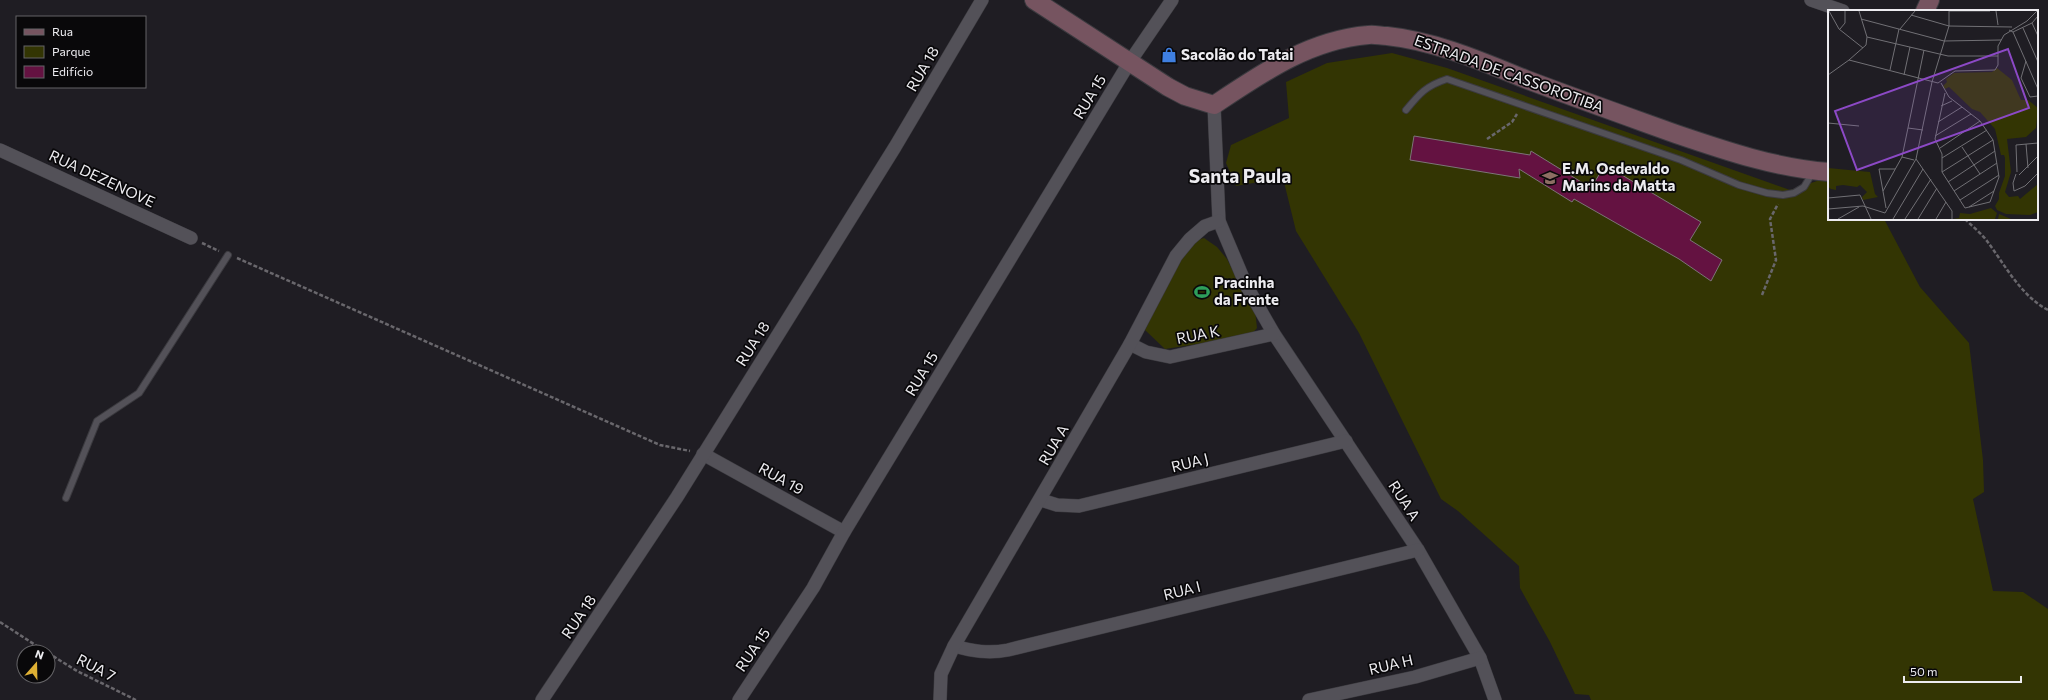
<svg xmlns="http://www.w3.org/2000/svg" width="2048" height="700" font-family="Commissioner,sans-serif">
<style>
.green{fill:#333503}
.building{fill:#641241;stroke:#7c7477}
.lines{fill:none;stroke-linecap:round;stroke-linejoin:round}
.lane-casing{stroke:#3b3a3f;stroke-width:8}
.street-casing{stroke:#3b3a3f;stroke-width:14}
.secondary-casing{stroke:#3b3a3f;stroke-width:20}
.path{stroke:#69676c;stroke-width:2.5;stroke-dasharray:4 2;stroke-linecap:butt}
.lane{stroke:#535158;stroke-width:6}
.street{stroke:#535158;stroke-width:13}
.secondary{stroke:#765460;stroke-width:18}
.labels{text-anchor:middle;stroke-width:3.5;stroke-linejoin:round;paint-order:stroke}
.poi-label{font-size:15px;font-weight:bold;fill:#edecf0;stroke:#09080a;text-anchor:start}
.street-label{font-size:15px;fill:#edecf0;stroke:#09080a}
.district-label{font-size:19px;font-weight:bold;fill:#edecf0;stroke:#09080a}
.inset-road{fill:none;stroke:#717075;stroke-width:1}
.view{fill:#8c49c6;fill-opacity:0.15;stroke:#8c49c6;stroke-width:2}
.inset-edge{fill:none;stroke:#edecf0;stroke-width:2}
</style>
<rect width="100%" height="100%" fill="#1f1d23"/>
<g class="green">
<path d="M1392,53L1447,68L1790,190L1829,177V219H1884L1920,287L1969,343L1983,460L1984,492L1973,499L1993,591L2023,592L2048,609V700H1591L1589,695L1575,694L1550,642L1520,588L1519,566L1458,511L1441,499L1359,333L1296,231L1283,178L1236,186L1226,163L1231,145L1289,118L1286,82L1327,63Z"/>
<path d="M1204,238L1217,247L1227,259L1242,289L1255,310L1257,328L1250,336L1165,349L1145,330L1188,243Z"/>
</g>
<path class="building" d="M1414,136L1530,155L1531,151L1591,188L1605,165L1701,222L1690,240L1722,260L1711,281L1679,259L1574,199L1572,202L1519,169L1520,178L1410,160Z"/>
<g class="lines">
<defs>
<g id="lane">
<path d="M1406,110C1420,93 1426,86 1447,79L1681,160L1739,185L1767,193L1783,195L1794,193L1804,187L1813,172"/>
<path d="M66,498L97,421L139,393L228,255"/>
</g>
<g id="street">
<path d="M1811,0L1843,11"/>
<path d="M1214,105L1219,221L1246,285L1274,334L1418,550L1480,658L1495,700"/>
<path d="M0,150L191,238"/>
<path d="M1130,344L1146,352L1170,357L1274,334"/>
<path d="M703,454L844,532"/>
<path d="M1041,500L1057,505L1079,506L1346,441"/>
<path d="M954,646C973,651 988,654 1008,650L1418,550"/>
<path d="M542,700L677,497L895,147L982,0"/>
<path d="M739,700L813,588L844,532L1129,63L1172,0"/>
<path d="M940,700L941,674L954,646L1130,344L1176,256L1190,239L1205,226L1219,221"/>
<path d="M1309,700L1415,677L1480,658"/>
</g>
<g id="secondary">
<path d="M1034,0L1168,87L1185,96L1214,105C1262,73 1309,40 1368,35C1374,34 1381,36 1387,36C1435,41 1481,61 1525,79C1575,98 1626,116 1676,134C1726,151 1776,168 1829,172"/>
<path d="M1925,11L1930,0"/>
</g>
</defs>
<use href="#lane" class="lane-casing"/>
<use href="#street" class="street-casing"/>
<use href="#secondary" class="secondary-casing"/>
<g class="path">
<path d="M1487,139L1512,122L1517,114"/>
<path d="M1965,219C1972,226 1981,233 1987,241C2005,265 2021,296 2048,310"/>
<path d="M202,243L219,251"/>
<path d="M237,258L660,445L690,451"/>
<path d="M1762,295L1776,260L1770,219L1778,204"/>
<path d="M0,622L46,652"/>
<path d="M48,653L77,671L136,700"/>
</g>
<use href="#lane" class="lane"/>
<use href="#street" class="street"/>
<use href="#secondary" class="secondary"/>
</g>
<defs>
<symbol id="shop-bare" viewBox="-9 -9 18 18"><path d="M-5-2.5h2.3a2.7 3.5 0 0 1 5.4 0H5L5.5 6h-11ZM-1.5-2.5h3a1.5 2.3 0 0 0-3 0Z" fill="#3f7fe0" stroke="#09080a" stroke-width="2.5" paint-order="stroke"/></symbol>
<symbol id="school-bare" viewBox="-9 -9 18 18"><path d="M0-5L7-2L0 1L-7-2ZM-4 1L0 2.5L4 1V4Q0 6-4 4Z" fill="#8d6e63" stroke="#09080a" stroke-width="2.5" paint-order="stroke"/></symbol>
<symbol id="stadium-bare" viewBox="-9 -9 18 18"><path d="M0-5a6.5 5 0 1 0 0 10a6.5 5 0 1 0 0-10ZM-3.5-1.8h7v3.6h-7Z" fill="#2e9e5b" stroke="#09080a" stroke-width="2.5" paint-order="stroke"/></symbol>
</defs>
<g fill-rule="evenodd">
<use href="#shop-bare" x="1158" y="44" width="22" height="22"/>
<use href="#school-bare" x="1539" y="167" width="22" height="22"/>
<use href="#stadium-bare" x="1191" y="281" width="22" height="22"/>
</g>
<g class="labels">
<g class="poi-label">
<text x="1181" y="60">Sacolão do Tatai</text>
<text x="1562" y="174">E.M. Osdevaldo<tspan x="1562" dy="17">Marins da Matta</tspan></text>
<text x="1214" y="288">Pracinha<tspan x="1214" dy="17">da Frente</tspan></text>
</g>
<g class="street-label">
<text transform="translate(923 69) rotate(-60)" y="5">RUA 18</text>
<text transform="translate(1509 74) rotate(20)" y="5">ESTRADA DE CASSOROTIBA</text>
<text transform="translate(1090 97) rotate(-59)" y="5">RUA 15</text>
<text transform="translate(102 179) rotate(25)" y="5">RUA DEZENOVE</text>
<text transform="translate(1198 335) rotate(-11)" y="5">RUA K</text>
<text transform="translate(753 344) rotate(-58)" y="5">RUA 18</text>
<text transform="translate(922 374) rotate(-59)" y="5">RUA 15</text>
<text transform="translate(1054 445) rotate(-60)" y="5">RUA A</text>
<text transform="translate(1190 463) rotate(-14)" y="5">RUA J</text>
<text transform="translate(781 479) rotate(29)" y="5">RUA 19</text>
<text transform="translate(1404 501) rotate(57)" y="5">RUA A</text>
<text transform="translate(1182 591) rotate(-14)" y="5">RUA I</text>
<text transform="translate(579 617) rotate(-56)" y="5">RUA 18</text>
<text transform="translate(753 650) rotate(-56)" y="5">RUA 15</text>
<text transform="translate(1391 665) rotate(-13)" y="5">RUA H</text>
<text transform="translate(96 668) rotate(27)" y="5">RUA 7</text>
</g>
<g class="district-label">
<text x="1240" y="183">Santa Paula</text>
</g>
</g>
<g transform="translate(1828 10)">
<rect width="210" height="210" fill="#1f1d23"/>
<path d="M169,58L184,70L193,90H200L210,98L208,118L198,127L179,129L183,162L177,182L181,187L190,186L192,189L210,174V202L202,205L178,204L169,200L167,196L171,189V183L177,166V148L176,145H173L167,119L152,102L144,99L121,77L117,79L115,76L119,72L118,69L126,63L164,62ZM0,158L42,162L47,184L50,187L35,190L34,187L39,182L32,175L29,177L15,175L8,176V180L3,179L0,177ZM163,198L169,203L167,209H125L131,208L132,203L142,204ZM171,204L183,209H210H170Z" fill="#333503"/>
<path class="inset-road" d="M1,1L11,19L35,38M31,1L39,27M121,1H162M168,1L170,15M83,5L121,16L184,17M33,9L116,31L173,30M204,13L210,26M195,18L210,52M12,19L17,13V1M72,19L87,1M181,20L185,22L210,79M185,22L204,13L210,6M39,27L120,46H170M21,50L38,35L39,27M198,51L193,68L202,87L210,86M62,60L71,19M0,65L21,50L110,73L127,61L167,60L170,55V36L176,25L199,11L209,1M76,65L82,37M113,73L121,87L152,111L165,130L171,167L162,192L137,198L114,162V144L107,129L117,83M113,96L124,91M110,112L134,97M0,113L31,116M80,118L95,120M107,126L143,104M198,134L200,158M134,137L152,164M112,138L152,111M74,147L86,150M114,148L159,120M88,149L124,201V209M114,162L165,130M189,162L188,135L210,133M188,164L185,173L186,181L197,176L210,163M191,165L210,146M120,172L167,141M55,181L74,147L96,40M126,181L169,153M0,188L32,185L43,209M132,190L171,165M141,197L166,181M58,198L51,159H67M0,199L35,196L57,203M57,203L88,149L104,72L121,16V1M10,209L31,197M65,209L95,159M77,209L103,169M90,209L109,178M108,209L118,192"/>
<path class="view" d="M180,39L201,98L29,160L7,101Z"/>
<rect width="210" height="210" class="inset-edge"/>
</g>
<rect x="16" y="16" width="130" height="72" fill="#09080a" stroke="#646366"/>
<rect x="24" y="29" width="20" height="6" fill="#765460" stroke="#646366"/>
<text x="52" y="36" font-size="12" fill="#edecf0">Rua</text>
<rect x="24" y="46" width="20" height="12" fill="#333503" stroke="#646366"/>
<text x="52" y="56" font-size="12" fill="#edecf0">Parque</text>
<rect x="24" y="66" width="20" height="12" fill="#641241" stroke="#646366"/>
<text x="52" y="76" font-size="12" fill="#edecf0">Edifício</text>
<g transform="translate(36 664) rotate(20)"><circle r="19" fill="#09080a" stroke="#646366"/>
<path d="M0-3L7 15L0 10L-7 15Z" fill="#dfb034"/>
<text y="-6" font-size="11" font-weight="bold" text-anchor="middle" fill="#edecf0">N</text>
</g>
<path d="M1904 676v6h117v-6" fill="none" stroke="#edecf0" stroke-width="2"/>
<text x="1910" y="676" font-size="12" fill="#edecf0" stroke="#09080a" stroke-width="3" paint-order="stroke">50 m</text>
</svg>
